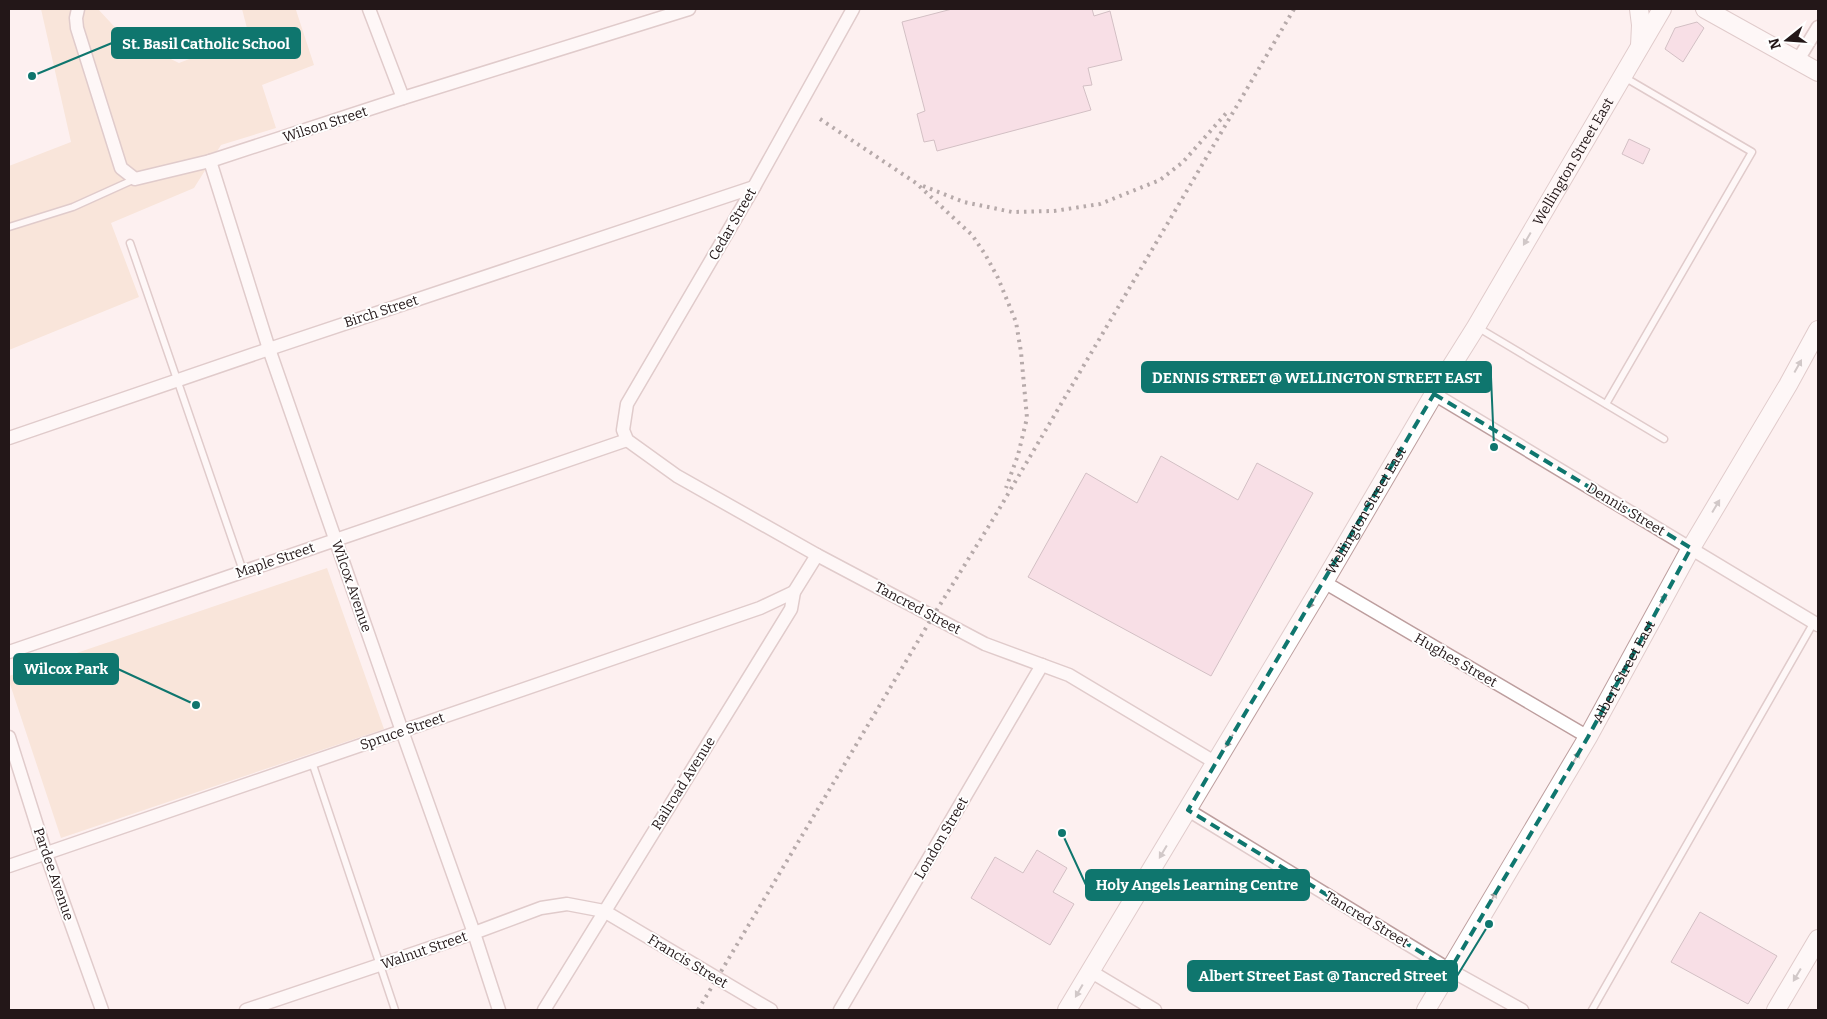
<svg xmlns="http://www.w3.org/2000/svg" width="1827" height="1019" font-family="Bitter,serif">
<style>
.green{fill:#f3d7be}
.building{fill:#f2cad9;stroke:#9f848e}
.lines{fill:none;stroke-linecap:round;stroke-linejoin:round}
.lane-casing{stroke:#bd9e9e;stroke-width:9}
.street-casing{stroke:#bd9e9e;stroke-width:15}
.secondary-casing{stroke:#bd9e9e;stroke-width:20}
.lane{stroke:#fff;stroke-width:6}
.street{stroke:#fff;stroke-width:12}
.secondary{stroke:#fff;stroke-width:18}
.rail{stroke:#615455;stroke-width:4;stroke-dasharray:2.5 5;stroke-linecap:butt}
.oneway{fill:#9c9797}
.marked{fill:none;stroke:#0f766e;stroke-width:4;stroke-dasharray:10 6;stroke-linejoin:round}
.labels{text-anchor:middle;stroke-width:4;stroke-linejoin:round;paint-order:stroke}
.street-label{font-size:14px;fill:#231718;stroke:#fff}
.leader{fill:none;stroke:#0f766e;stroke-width:2}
.callout-dot{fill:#0f766e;stroke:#fff;stroke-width:2}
.callout{fill:#0f766e;stroke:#0f766e;stroke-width:2}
.callout-label{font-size:15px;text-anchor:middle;font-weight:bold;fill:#fff}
</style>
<rect width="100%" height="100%" fill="#fdf0f0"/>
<g class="green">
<path d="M41,9H98L123,36L179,63L249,36L242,9H300L296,10L314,65L262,85L276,128L221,145L194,188L111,223L139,297L9,350V166L71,142Z"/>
<path d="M327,568L384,729L61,838L9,681V676Z"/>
</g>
<g class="building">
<path d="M952,9H1092L1094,16L1110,11L1122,60L1088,68L1092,85L1083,86L1091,110L937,151L934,140L924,142L917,114L925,111L902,22Z"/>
<path d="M1697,22L1704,28L1683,62L1665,49L1675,28Z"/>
<path d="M1629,139L1650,149L1643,164L1622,154Z"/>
<path d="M1161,456L1238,500L1257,463L1313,493L1211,676L1028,577L1086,473L1137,503Z"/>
<path d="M1037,850L1067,868L1053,892L1074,904L1050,945L971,898L995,857L1023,873Z"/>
<path d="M1700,912L1777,956L1748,1004L1671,962Z"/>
</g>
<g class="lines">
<defs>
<g id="lane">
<path d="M9,227L73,207L135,179"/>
<path d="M130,243L243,571"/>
<path d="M1477,327L1664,439"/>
<path d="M1606,404L1752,152L1624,77"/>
<path d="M312,762L395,1010"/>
<path d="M1592,1010L1814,622"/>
</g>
<g id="street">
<path d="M78,9L76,18L77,28L121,168L135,179L210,161L403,98L689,9"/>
<path d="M369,9L403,98"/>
<path d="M853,9L754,187L627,404L623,430L627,440L677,476L817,555L985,644L1069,675L1216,763"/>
<path d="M1798,60L1818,27"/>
<path d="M210,161L269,349L402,731L474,933L499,1010"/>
<path d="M1434,394L1818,625"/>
<path d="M9,438L269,349L754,187"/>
<path d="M1324,582L1588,737"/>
<path d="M9,652L627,440"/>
<path d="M9,737L46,854L102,1010"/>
<path d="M1188,810L1450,970L1522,1010"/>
<path d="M9,866L760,608L794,592"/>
<path d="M1090,971L1155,1010"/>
<path d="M246,1010L474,933L541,908L567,904L604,911L771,1010"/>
<path d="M544,1010L791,609L794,592L817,555"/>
<path d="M840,1010L1042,665"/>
</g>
<g id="secondary">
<path d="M1639,9L1641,25L1640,46"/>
<path d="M1705,9L1818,72"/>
<path id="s1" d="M1067,1010L1324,582L1434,394L1476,327L1662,9"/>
<path id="s2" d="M1426,1010L1588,737L1691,548L1788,385L1818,330"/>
<path d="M1776,1010L1818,939"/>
</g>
</defs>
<use href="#lane" class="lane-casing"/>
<use href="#street" class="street-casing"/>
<use href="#secondary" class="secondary-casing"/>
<use href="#lane" class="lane"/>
<use href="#street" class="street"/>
<use href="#secondary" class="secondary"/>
<g class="rail">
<path d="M820,119L916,183L972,235L985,254L998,278L1016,322L1021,352L1027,418L1018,455L1006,488"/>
<path d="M923,186L964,202L1012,212L1054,211L1100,204L1160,180L1183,162L1229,110"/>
<path d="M698,1010L933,616L995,516L1294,9"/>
</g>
</g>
<defs><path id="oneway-solid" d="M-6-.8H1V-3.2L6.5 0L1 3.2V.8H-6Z" transform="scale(1.25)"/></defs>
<g class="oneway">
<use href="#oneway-solid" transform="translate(1527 239) rotate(120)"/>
<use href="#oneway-solid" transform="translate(1798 366) rotate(-61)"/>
<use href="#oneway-solid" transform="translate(1716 506) rotate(-59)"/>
<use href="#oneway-solid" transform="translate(1663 600) rotate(-61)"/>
<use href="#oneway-solid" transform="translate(1312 602) rotate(121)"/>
<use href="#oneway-solid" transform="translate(1229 741) rotate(121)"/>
<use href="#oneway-solid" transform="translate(1576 758) rotate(-59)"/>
<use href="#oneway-solid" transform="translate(1163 852) rotate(121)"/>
<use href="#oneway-solid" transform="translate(1493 898) rotate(-59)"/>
<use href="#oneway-solid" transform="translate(1797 975) rotate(121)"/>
<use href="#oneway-solid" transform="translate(1079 991) rotate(120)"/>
</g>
<path d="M0 0H1827V1019H0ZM1434,394L1691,548L1588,737L1450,970L1188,810Z" fill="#fdf0f0" fill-opacity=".55" fill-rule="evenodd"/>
<path class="marked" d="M1434,394L1691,548L1588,737L1450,970L1188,810Z"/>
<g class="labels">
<g class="street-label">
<text transform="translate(325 124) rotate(-18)" y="5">Wilson Street</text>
<text dy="5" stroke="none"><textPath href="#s1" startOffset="988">Wellington Street East</textPath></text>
<text transform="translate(732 224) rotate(-60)" y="5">Cedar Street</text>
<text transform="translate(381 311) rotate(-18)" y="5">Birch Street</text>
<text transform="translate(1626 509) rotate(31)" y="5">Dennis Street</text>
<text dy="5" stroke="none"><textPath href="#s1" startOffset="582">Wellington Street East</textPath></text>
<text transform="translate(275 560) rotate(-19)" y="5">Maple Street</text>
<text transform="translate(352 586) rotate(71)" y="5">Wilcox Avenue</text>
<text transform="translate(918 608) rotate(28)" y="5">Tancred Street</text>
<text transform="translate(1456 660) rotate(30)" y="5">Hughes Street</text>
<text dy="5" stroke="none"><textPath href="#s2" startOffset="392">Albert Street East</textPath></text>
<text transform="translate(402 731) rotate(-19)" y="5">Spruce Street</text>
<text transform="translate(683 783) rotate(-58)" y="5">Railroad Avenue</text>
<text transform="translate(941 838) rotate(-60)" y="5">London Street</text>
<text transform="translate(54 874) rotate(71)" y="5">Pardee Avenue</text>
<text transform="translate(1367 919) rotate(31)" y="5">Tancred Street</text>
<text transform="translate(424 950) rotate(-19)" y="5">Walnut Street</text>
<text transform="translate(688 961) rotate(31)" y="5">Francis Street</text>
</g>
</g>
<path class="leader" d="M32 76L112 43M1494 447L1491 377M196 705L118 669M1062 833L1086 885M1489 924L1457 976"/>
<g class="callout-dot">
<circle cx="32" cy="76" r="5"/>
<circle cx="1494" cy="447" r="5"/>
<circle cx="196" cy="705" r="5"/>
<circle cx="1062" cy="833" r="5"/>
<circle cx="1489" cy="924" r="5"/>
</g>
<g class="callout">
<rect x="112" y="28" width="188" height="30" rx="5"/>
<rect x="1142" y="362" width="349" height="30" rx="5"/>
<rect x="14" y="654" width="104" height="30" rx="5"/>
<rect x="1086" y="870" width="223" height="30" rx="5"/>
<rect x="1188" y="961" width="269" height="30" rx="5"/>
</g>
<g class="callout-label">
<text x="206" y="49">St. Basil Catholic School</text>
<text x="1317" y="383">DENNIS STREET @ WELLINGTON STREET EAST</text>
<text x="66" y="674">Wilcox Park</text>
<text x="1197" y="890">Holy Angels Learning Centre</text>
<text x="1323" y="981">Albert Street East @ Tancred Street</text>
</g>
<rect width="1827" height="1019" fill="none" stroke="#231718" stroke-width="20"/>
<g transform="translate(1787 40) rotate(253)" stroke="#ffffff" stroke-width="4" paint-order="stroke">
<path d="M0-4L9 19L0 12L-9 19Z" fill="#231718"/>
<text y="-8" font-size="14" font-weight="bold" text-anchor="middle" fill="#231718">N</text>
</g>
</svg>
